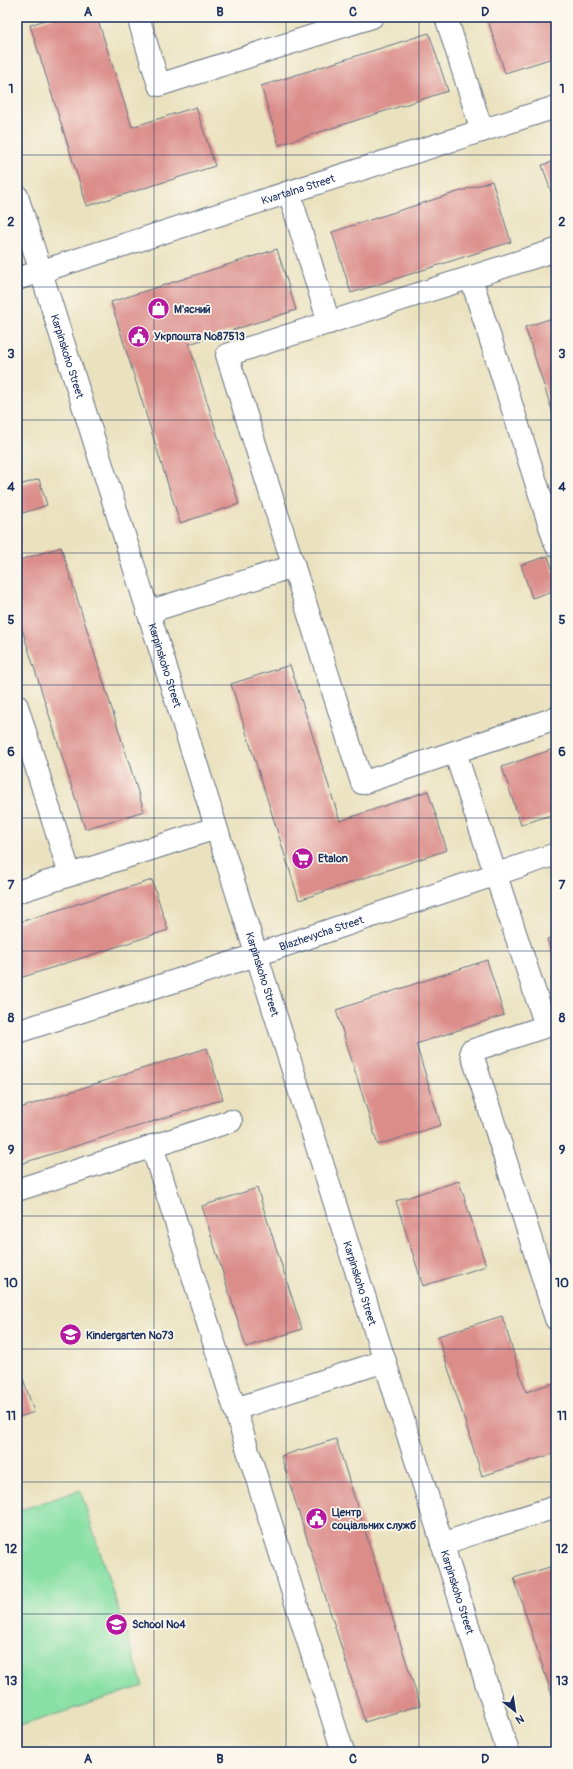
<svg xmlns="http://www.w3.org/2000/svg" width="573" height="1769" font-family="Pangolin,sans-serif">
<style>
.green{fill:#88e0a4;stroke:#528881}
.building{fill:#db8d8a}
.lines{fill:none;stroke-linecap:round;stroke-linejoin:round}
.minor-casing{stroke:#636e80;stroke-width:24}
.minor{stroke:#fff;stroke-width:22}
.grid{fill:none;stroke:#1b2f5e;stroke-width:1;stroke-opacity:0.55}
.labels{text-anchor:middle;stroke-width:3.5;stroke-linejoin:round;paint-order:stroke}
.street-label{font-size:11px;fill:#1b2f5e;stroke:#fbf7ec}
.poi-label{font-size:11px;font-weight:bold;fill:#1b2f5e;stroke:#fbf7ec;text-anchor:start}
.neatline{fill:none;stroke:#1b2f5e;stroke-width:1.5}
.grid-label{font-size:13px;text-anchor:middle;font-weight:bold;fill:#1b2f5e}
</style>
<rect width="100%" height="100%" fill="#fbf7ec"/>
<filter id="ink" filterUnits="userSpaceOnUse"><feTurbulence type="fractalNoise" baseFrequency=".025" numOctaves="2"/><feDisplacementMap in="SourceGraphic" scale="8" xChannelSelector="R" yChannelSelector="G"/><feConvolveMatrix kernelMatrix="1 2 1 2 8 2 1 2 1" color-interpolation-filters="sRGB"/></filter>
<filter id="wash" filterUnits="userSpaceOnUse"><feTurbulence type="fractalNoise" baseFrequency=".012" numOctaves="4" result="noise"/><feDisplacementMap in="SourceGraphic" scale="16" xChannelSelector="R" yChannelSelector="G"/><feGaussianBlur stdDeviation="0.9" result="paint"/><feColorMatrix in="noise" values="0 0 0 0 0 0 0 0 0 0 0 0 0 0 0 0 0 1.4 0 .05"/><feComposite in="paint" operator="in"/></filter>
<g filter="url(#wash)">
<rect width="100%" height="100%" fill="#eae2bf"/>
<path class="green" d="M80,1490L143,1686L17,1727V1511Z"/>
<g id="blocks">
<g class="building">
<path d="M54,17H97L132,127L196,107L215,166L87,206L30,25Z"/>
<path d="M487,17H556V57L505,73Z"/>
<path d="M429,33L448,91L279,145L261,86Z"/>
<path d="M556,161V206L542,165Z"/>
<path d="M492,181L511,242L351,293L332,232Z"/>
<path d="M277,249L296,310L189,344L239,504L180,523L111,302Z"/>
<path d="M556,317V423L525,327Z"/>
<path d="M39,479L47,505L17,515V486Z"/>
<path d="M61,547L144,811L85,829L17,613V561Z"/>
<path d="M548,556L556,580V590L532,598L521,565Z"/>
<path d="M290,665L340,821L428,791L447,850L299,900L231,684Z"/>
<path d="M556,748V813L521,825L502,767Z"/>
<path d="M152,880L168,930L17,979V923Z"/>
<path d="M556,936V965L547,939Z"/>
<path d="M487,960L504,1015L416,1044L441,1125L378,1145L336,1010Z"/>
<path d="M207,1048L223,1099L17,1165V1109Z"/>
<path d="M459,1181L486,1266L423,1286L396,1201Z"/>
<path d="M257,1188L302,1329L246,1347L202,1206Z"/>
<path d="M502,1316L526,1392L556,1382V1453L482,1476L438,1336Z"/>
<path d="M17,1360L34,1412L17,1418Z"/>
<path d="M336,1439L420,1705L365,1722L281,1456Z"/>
<path d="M556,1565V1708L514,1578Z"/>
</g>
</g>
</g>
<g filter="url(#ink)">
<use href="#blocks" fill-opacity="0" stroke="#636e80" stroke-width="1"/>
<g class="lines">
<defs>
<g id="minor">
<path d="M138,17L159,85L372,17"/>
<path d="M446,17L482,131"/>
<path d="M289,192L329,323"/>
<path id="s1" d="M17,196L508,1752"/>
<path d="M556,250L227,355L362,783L556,718"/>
<path d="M471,278L556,545"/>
<path id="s2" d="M17,279L556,107"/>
<path d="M148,612L294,566"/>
<path d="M17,706L70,875"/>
<path d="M455,752L546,1026"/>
<path d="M17,892L216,828"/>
<path d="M556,1023L471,1051L556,1319"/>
<path id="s3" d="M17,1032L256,955L556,854"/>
<path d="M152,1146L343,1752"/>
<path d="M17,1190L231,1121"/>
<path d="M235,1409L385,1361"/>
<path d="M442,1544L486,1529L556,1507"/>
</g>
</defs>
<use href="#minor" class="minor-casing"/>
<use href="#minor" class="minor"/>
</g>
</g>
<path class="grid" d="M154,17V1752M286,17V1752M419,17V1752M17,155H556M17,287H556M17,420H556M17,553H556M17,685H556M17,818H556M17,951H556M17,1084H556M17,1216H556M17,1349H556M17,1482H556M17,1614H556"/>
<defs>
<symbol id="shop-disc" viewBox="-11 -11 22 22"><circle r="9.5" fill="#b5179e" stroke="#fbf7ec"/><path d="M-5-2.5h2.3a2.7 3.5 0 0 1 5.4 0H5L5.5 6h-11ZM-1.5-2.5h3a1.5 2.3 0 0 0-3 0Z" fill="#fff"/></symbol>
<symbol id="civic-disc" viewBox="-11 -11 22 22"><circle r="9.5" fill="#b5179e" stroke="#fbf7ec"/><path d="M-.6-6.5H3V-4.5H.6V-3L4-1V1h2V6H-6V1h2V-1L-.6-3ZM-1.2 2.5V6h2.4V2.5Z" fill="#fff"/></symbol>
<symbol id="supermarket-disc" viewBox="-11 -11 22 22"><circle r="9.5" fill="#b5179e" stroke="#fbf7ec"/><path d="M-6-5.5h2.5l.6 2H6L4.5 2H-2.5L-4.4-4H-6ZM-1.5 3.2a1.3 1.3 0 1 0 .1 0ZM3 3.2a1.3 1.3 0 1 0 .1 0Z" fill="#fff"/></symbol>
<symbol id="school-disc" viewBox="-11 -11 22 22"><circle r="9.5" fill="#b5179e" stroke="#fbf7ec"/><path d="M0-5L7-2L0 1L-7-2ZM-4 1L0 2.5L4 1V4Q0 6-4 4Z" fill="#fff"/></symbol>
</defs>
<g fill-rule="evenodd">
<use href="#shop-disc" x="146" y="296" width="25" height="25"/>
<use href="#civic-disc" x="126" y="324" width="25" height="25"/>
<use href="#supermarket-disc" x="290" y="846" width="25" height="25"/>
<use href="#school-disc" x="58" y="1322" width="25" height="25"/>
<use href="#civic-disc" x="304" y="1506" width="25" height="25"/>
<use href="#school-disc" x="104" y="1612" width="25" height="25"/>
</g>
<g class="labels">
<g class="street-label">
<text dy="4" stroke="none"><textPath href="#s2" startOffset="295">Kvartalna Street</textPath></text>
<text dy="4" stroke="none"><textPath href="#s1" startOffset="168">Karpinskoho Street</textPath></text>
<text dy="4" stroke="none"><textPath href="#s1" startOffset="492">Karpinskoho Street</textPath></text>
<text dy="4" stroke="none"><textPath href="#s3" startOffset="320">Blazhevycha Street</textPath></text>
<text dy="4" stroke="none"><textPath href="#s1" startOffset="816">Karpinskoho Street</textPath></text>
<text dy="4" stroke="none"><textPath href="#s1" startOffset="1140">Karpinskoho Street</textPath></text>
<text dy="4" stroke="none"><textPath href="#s1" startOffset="1464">Karpinskoho Street</textPath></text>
</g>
<g class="poi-label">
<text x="174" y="313">М'ясний</text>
<text x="154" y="340">Укрпошта №87513</text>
<text x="318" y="862">Etalon</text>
<text x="86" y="1339">Kindergarten №73</text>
<text x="332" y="1516">Центр<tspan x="332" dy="13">соціальних служб</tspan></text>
<text x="132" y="1628">School №4</text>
</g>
</g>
<rect width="573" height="1769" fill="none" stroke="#fbf7ec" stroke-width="44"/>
<g transform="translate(515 1711) rotate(150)" stroke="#fbf7ec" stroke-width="3" paint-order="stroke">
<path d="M0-3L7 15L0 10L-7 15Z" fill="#1b2f5e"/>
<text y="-6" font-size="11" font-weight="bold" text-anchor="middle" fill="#1b2f5e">N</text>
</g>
<rect x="22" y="22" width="529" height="1725" class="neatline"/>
<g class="grid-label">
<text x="88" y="16">A</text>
<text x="220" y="16">B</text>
<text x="353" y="16">C</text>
<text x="485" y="16">D</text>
<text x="11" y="93">1</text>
<text x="562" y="93">1</text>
<text x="11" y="226">2</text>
<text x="562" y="226">2</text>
<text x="11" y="358">3</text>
<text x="562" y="358">3</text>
<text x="11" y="491">4</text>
<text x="562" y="491">4</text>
<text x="11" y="624">5</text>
<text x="562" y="624">5</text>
<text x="11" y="756">6</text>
<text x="562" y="756">6</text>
<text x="11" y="889">7</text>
<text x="562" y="889">7</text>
<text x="11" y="1022">8</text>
<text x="562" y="1022">8</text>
<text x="11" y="1154">9</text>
<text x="562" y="1154">9</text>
<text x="11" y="1287">10</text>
<text x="562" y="1287">10</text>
<text x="11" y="1420">11</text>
<text x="562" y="1420">11</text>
<text x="11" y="1553">12</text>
<text x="562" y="1553">12</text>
<text x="11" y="1685">13</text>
<text x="562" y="1685">13</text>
<text x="88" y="1763">A</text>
<text x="220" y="1763">B</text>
<text x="353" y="1763">C</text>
<text x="485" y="1763">D</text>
</g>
</svg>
